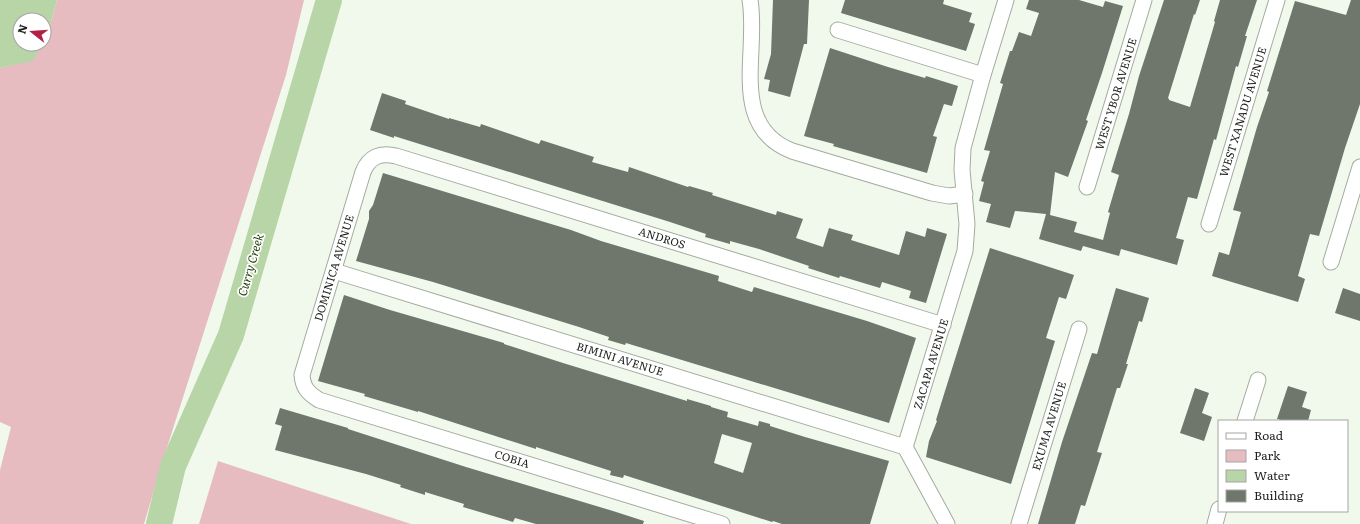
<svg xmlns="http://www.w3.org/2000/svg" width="1360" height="524" font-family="Literata,serif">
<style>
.green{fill:#e7bcc0}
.water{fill:#b7d5a6}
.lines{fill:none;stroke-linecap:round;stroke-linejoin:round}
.river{stroke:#b7d5a6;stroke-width:26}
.building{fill:#6f766b;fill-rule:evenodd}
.minor-casing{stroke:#a4aba0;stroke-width:17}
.minor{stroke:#fff;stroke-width:15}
.labels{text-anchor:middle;stroke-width:3.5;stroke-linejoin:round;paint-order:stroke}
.street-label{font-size:11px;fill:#1c1f1a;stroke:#fff}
.water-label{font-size:12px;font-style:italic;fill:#243f0f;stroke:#fff}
</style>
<rect width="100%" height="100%" fill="#f1f9ec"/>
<g class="green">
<path d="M57,0H304L286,75L163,460L144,524H0V470L11,427L0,422V68L33,60L42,44H44V39L49,29Z"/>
<path d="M218,461L411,524H199Z"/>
</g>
<path class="water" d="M0,0H57L49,29L44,39V20H20V44H42L33,61L0,68Z"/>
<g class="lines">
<path class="river" d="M159,524L173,466L231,335L329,0"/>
</g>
<g class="building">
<path d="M773,0H809L807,44H804L790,97L768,91L770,80L764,79L771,54Z"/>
<path d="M845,0H944L943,4L972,13L969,22L975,24L966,51L841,13Z"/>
<path d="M1029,0H1079L1103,7L1105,1L1123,6L1102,73L1086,120L1088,121L1068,177L1055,172L1050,215L1077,222L1074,232L1103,240L1110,213L1108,212L1119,175L1111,172L1129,114L1139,76L1164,0H1200L1195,15L1194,14L1168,98L1169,99V100L1190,107L1215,22L1214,21L1220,0H1257L1245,36H1247L1238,67L1236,66L1216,140L1214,139L1197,199L1188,197L1176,238L1184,240L1177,265L1121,249L1119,256L1083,246L1081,251L1039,239L1046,214L1015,211L1010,228L986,222L991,204L979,201L984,182L981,181L990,151L984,150L1003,84L1000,83L1010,51H1012L1019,32L1031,36L1039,13L1026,9Z"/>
<path d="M1351,0H1360V104L1345,148L1319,236L1310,234L1298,276L1305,279L1298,302L1212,276L1219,252L1229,255L1241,212L1233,210L1257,127L1269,92L1267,91L1295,1L1346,15Z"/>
<path d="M830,48L888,67L925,78L926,76L958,86L952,106L944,104L933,136L937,137L927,173L833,146L834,144L804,136Z"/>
<path d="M382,93L406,101L405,104L449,119V118L480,127L481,124L539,144L541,140L594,157L592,162L628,172L629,167L688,187L689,186L713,193L712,195L776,215L777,211L803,219L796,238L823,247L829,228L853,235L851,240L899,255L906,231L925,237L927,228L947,234L926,303L909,298L911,291L882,282L880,288L840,276L839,278L808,268L809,266L759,249L730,241V244L705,237L706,234L670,222L394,136V138L370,130Z"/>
<path d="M383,173L571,230L601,241L719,276L718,281L752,292L754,287L867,321L916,338L889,423L626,343L625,345L608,340L609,337L579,327L433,282L356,261L369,219V211L373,205Z"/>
<path d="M990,248L1074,275L1066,299L1059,297L1046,338L1055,341L1011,484L926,457L929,441L937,421L936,420L945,391Z"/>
<path d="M1116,288L1149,298L1142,322L1139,321L1126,364H1128L1120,388H1117L1097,452L1102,453L1085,506L1081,505L1075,524H1038L1062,442L1092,353L1097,354Z"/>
<path d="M1343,288L1360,294V321L1335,313Z"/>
<path d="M344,295L390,310L504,343V344L563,363L687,401V399L711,406V407L728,412L727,417L758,426L759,421L770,424V426L805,437L889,461L870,524H782L773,521L772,522L624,475L623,478L610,475L611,471L536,447V449L418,411V412L364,396L365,394L318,381ZM722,434L752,443L743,473L714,463Z"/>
<path d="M1288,386L1307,392L1302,407L1311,410L1308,421H1285L1277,419Z"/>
<path d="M1195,388L1209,393L1202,413L1212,417L1204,441L1180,433Z"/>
<path d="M280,408L348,428V429L466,467L613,511L644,521L643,524H536L515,518L513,522L463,507L464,504L425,492V495L400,487L401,485L366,474L275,450L282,426L275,424Z"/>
</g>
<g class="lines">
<defs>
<g id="minor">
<path d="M750,0C759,52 728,126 792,151L932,193L949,196L965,194"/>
<path d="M838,30L983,75"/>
<path d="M1087,187L1144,0"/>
<path d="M1209,224L1277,0"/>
<path d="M1331,262L1360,167"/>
<path d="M334,271L905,447"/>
<path d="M1245,421L1258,380"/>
<path d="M722,524L319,400C308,393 303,388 302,375L363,172C369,157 380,152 396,156L943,325"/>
<path d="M947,524L905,447L965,251L967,224L962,170L963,148L983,75L1006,0"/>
<path d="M1019,524L1079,329"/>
<path d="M1215,524L1219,509"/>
</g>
</defs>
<use href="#minor" class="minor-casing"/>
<use href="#minor" class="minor"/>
</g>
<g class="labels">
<g class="street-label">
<text transform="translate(1116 94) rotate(-73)" y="4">WEST YBOR AVENUE</text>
<text transform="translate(1243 112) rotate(-73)" y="4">WEST XANADU AVENUE</text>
<text transform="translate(662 238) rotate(17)" y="4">ANDROS</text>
<text transform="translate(334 268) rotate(-73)" y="4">DOMINICA AVENUE</text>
<text transform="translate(620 359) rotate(17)" y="4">BIMINI AVENUE</text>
<text transform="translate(931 364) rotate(-73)" y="4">ZACAPA AVENUE</text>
<text transform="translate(1049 426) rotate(-73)" y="4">EXUMA AVENUE</text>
<text transform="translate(512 459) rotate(17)" y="4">COBIA</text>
</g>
<g class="water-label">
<text transform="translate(251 265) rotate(-74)" y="4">Curry Creek</text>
</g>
</g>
<rect x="1218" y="420" width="130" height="92" fill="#ffffff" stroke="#a4a5a3"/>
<rect x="1226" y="433" width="20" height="6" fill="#ffffff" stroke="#a4a5a3"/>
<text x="1254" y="440" font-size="12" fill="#1c1f1a">Road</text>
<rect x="1226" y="450" width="20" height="12" fill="#e7bcc0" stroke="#a4a5a3"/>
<text x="1254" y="460" font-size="12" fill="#1c1f1a">Park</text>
<rect x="1226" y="470" width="20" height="12" fill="#b7d5a6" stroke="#a4a5a3"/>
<text x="1254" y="480" font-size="12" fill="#1c1f1a">Water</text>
<rect x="1226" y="490" width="20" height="12" fill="#6f766b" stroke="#a4a5a3"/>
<text x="1254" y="500" font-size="12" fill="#1c1f1a">Building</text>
<g transform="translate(32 32) rotate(287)"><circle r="19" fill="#ffffff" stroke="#a4a5a3"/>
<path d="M0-3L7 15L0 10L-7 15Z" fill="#b22045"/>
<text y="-6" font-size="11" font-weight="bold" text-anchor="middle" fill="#1c1f1a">N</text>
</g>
</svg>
